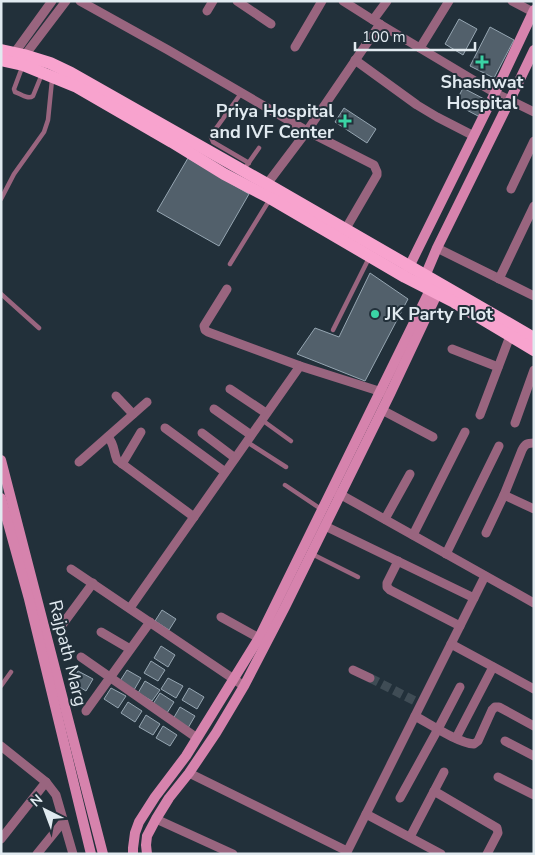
<svg xmlns="http://www.w3.org/2000/svg" width="535" height="855" font-family="'Nunito Sans',sans-serif">
<style>
.building{fill:#52606b;stroke:#96a6b2}
.lines{fill:none;stroke-linecap:round;stroke-linejoin:round}
.street-tunnel{stroke:#3f4c55;stroke-width:9;stroke-dasharray:9 4.5;stroke-linecap:butt}
.lane{stroke:#99657f;stroke-width:4.5}
.street{stroke:#99657f;stroke-width:9}
.secondary{stroke:#d683ad;stroke-width:10}
.primary{stroke:#f8a3ce;stroke-width:12}
.poi-dot{fill:#3ad4a5;stroke:#22303a;stroke-width:2}
.labels{text-anchor:middle;stroke-width:4;stroke-linejoin:round;paint-order:stroke}
.poi-label{font-size:18px;font-weight:bold;fill:#e1eaf0;stroke:#22303a}
.street-label{font-size:18px;fill:#e1eaf0;stroke:#22303a}
</style>
<rect width="100%" height="100%" fill="#22303a"/>
<g class="building">
<path d="M459,19L477,29L463,55L445,44Z"/>
<path d="M490,27L514,40L494,78L470,66Z"/>
<path d="M463,88L488,101L480,117L455,104Z"/>
<path d="M344,108L376,129L367,143L335,122Z"/>
<path d="M188,158L249,194L219,246L157,211Z"/>
<path d="M370,273L408,299L365,381L297,354L315,328L339,337Z"/>
<path d="M162,610L176,619L169,630L155,621Z"/>
<path d="M161,646L175,655L168,667L154,658Z"/>
<path d="M151,661L165,670L158,681L144,673Z"/>
<path d="M127,670L141,678L134,690L120,681Z"/>
<path d="M78,671L93,679L86,691L71,682Z"/>
<path d="M168,678L183,686L176,698L161,689Z"/>
<path d="M145,681L160,690L152,701L138,693Z"/>
<path d="M111,688L126,696L118,708L104,699Z"/>
<path d="M189,688L204,697L197,709L182,700Z"/>
<path d="M160,693L174,702L167,713L153,704Z"/>
<path d="M128,702L142,711L135,722L121,713Z"/>
<path d="M180,707L195,716L188,728L173,719Z"/>
<path d="M146,715L160,724L153,735L139,727Z"/>
<path d="M163,726L177,735L170,746L156,738Z"/>
</g>
<g class="lines">
<path class="street-tunnel" d="M370,678L415,701"/>
<g class="lane">
<path d="M23,65L14,89L15,92C21,94 28,100 33,96L42,74"/>
<path d="M242,92L212,134L211,137L213,142L249,163"/>
<path d="M247,165L259,148"/>
<path d="M1,199L14,174L44,132L48,120L52,80"/>
<path d="M230,264L270,199"/>
<path d="M1,294L39,328"/>
<path d="M333,330L369,258"/>
<path d="M262,420L291,441"/>
<path d="M247,442L286,467"/>
<path d="M285,485L321,509"/>
<path d="M310,553L358,577"/>
<path d="M1,686L11,672"/>
</g>
<g class="street">
<path d="M80,1L168,50L307,131L374,165L377,172V175L345,230"/>
<path d="M237,1L271,24"/>
<path d="M343,1L373,20L495,93L534,112"/>
<path d="M512,1L533,12"/>
<path d="M207,11L213,1"/>
<path d="M373,20L387,1"/>
<path d="M295,47L322,1"/>
<path d="M420,48L449,1"/>
<path d="M13,55L52,1"/>
<path d="M22,59L66,1"/>
<path d="M355,60L417,105L437,117L474,136"/>
<path d="M267,184L307,131L380,24"/>
<path d="M511,189L534,141"/>
<path d="M437,248L534,296"/>
<path d="M499,279L534,206"/>
<path d="M227,289L204,326L205,330L208,332L300,366L385,393"/>
<path d="M452,349L498,367"/>
<path d="M230,389L266,413"/>
<path d="M116,396L133,414"/>
<path d="M214,409L251,435"/>
<path d="M382,410L433,437"/>
<path d="M480,415L510,336"/>
<path d="M515,423L534,370"/>
<path d="M165,428L225,472"/>
<path d="M202,433L235,458"/>
<path d="M108,437C115,445 113,451 117,460L194,517"/>
<path d="M79,462L147,402"/>
<path d="M122,464L141,432"/>
<path d="M336,492L534,603"/>
<path d="M504,495L534,509"/>
<path d="M385,519L410,474"/>
<path d="M325,526L474,598"/>
<path d="M486,533L504,495L522,450C525,444 527,443 534,443"/>
<path d="M413,535L465,432"/>
<path d="M446,554L499,446"/>
<path d="M398,561L387,583V587L390,590L460,626"/>
<path d="M71,569L244,686"/>
<path d="M130,608L300,366"/>
<path d="M221,617L259,638"/>
<path d="M62,625L93,583"/>
<path d="M101,632L130,649"/>
<path d="M451,644L534,689"/>
<path d="M81,657L197,738"/>
<path d="M353,670L370,678"/>
<path d="M86,711L150,622"/>
<path d="M415,716C430,724 458,743 474,744L478,741L492,710L495,707H499L534,726"/>
<path d="M456,738L493,667"/>
<path d="M505,741L534,756"/>
<path d="M1,746L46,782L56,795L73,854"/>
<path d="M189,773L347,851"/>
<path d="M498,777L534,795"/>
<path d="M434,791L497,828L498,833L487,854"/>
<path d="M400,798L438,729L460,687"/>
<path d="M366,814L441,854"/>
<path d="M156,819L233,854"/>
<path d="M410,837L444,772"/>
<path d="M1,839L46,782"/>
<path d="M37,854L63,822"/>
<path d="M346,854L485,576"/>
</g>
<g class="secondary">
<path d="M407,271L495,93L534,10"/>
<path d="M423,281L437,248L510,100L534,50"/>
<path d="M1,460L103,854"/>
<path d="M1,498L29,599L91,854"/>
<path d="M133,854V848L135,833L139,822L155,797L186,756L259,638L430,290"/>
<path d="M147,854L146,845L147,836L156,819L169,798L189,773L216,733L244,686L285,607L390,394L437,294"/>
</g>
<g class="primary">
<path d="M1,50L24,55L50,63L71,73L267,184L534,338"/>
<path d="M1,60L23,65L77,87L172,142L224,174L270,198L405,277L454,302L534,350"/>
</g>
</g>
<g class="poi-dot">
<path d="M479.5 54.5h5v5h5v5h-5v5h-5v-5h-5v-5h5z"/>
<path d="M342.5 113.5h5v5h5v5h-5v5h-5v-5h-5v-5h5z"/>
<circle cx="375" cy="314" r="5"/>
</g>
<g class="labels">
<g class="poi-label">
<text x="482" y="88">Shashwat<tspan x="482" dy="21">Hospital</tspan></text>
<text x="334" y="117" text-anchor="end">Priya Hospital<tspan x="334" dy="21">and IVF Center</tspan></text>
<text x="385" y="320" text-anchor="start">JK Party Plot</text>
</g>
<g class="street-label">
<text transform="translate(68 653) rotate(76)" y="6">Rajpath Marg</text>
</g>
</g>
<rect width="535" height="855" fill="none" stroke="#e1eaf0" stroke-width="5"/>
<g transform="translate(45 810) rotate(318)" stroke="#22303a" stroke-width="4" paint-order="stroke">
<path d="M0-4L9 19L0 12L-9 19Z" fill="#e1eaf0"/>
<text y="-8" font-size="14" font-weight="bold" text-anchor="middle" fill="#e1eaf0">N</text>
</g>
<path d="M355 42v8h120v-8" fill="none" stroke="#e1eaf0" stroke-width="2.5"/>
<text x="362" y="42" font-size="15" fill="#e1eaf0" stroke="#22303a" stroke-width="4" paint-order="stroke">100 m</text>
</svg>
